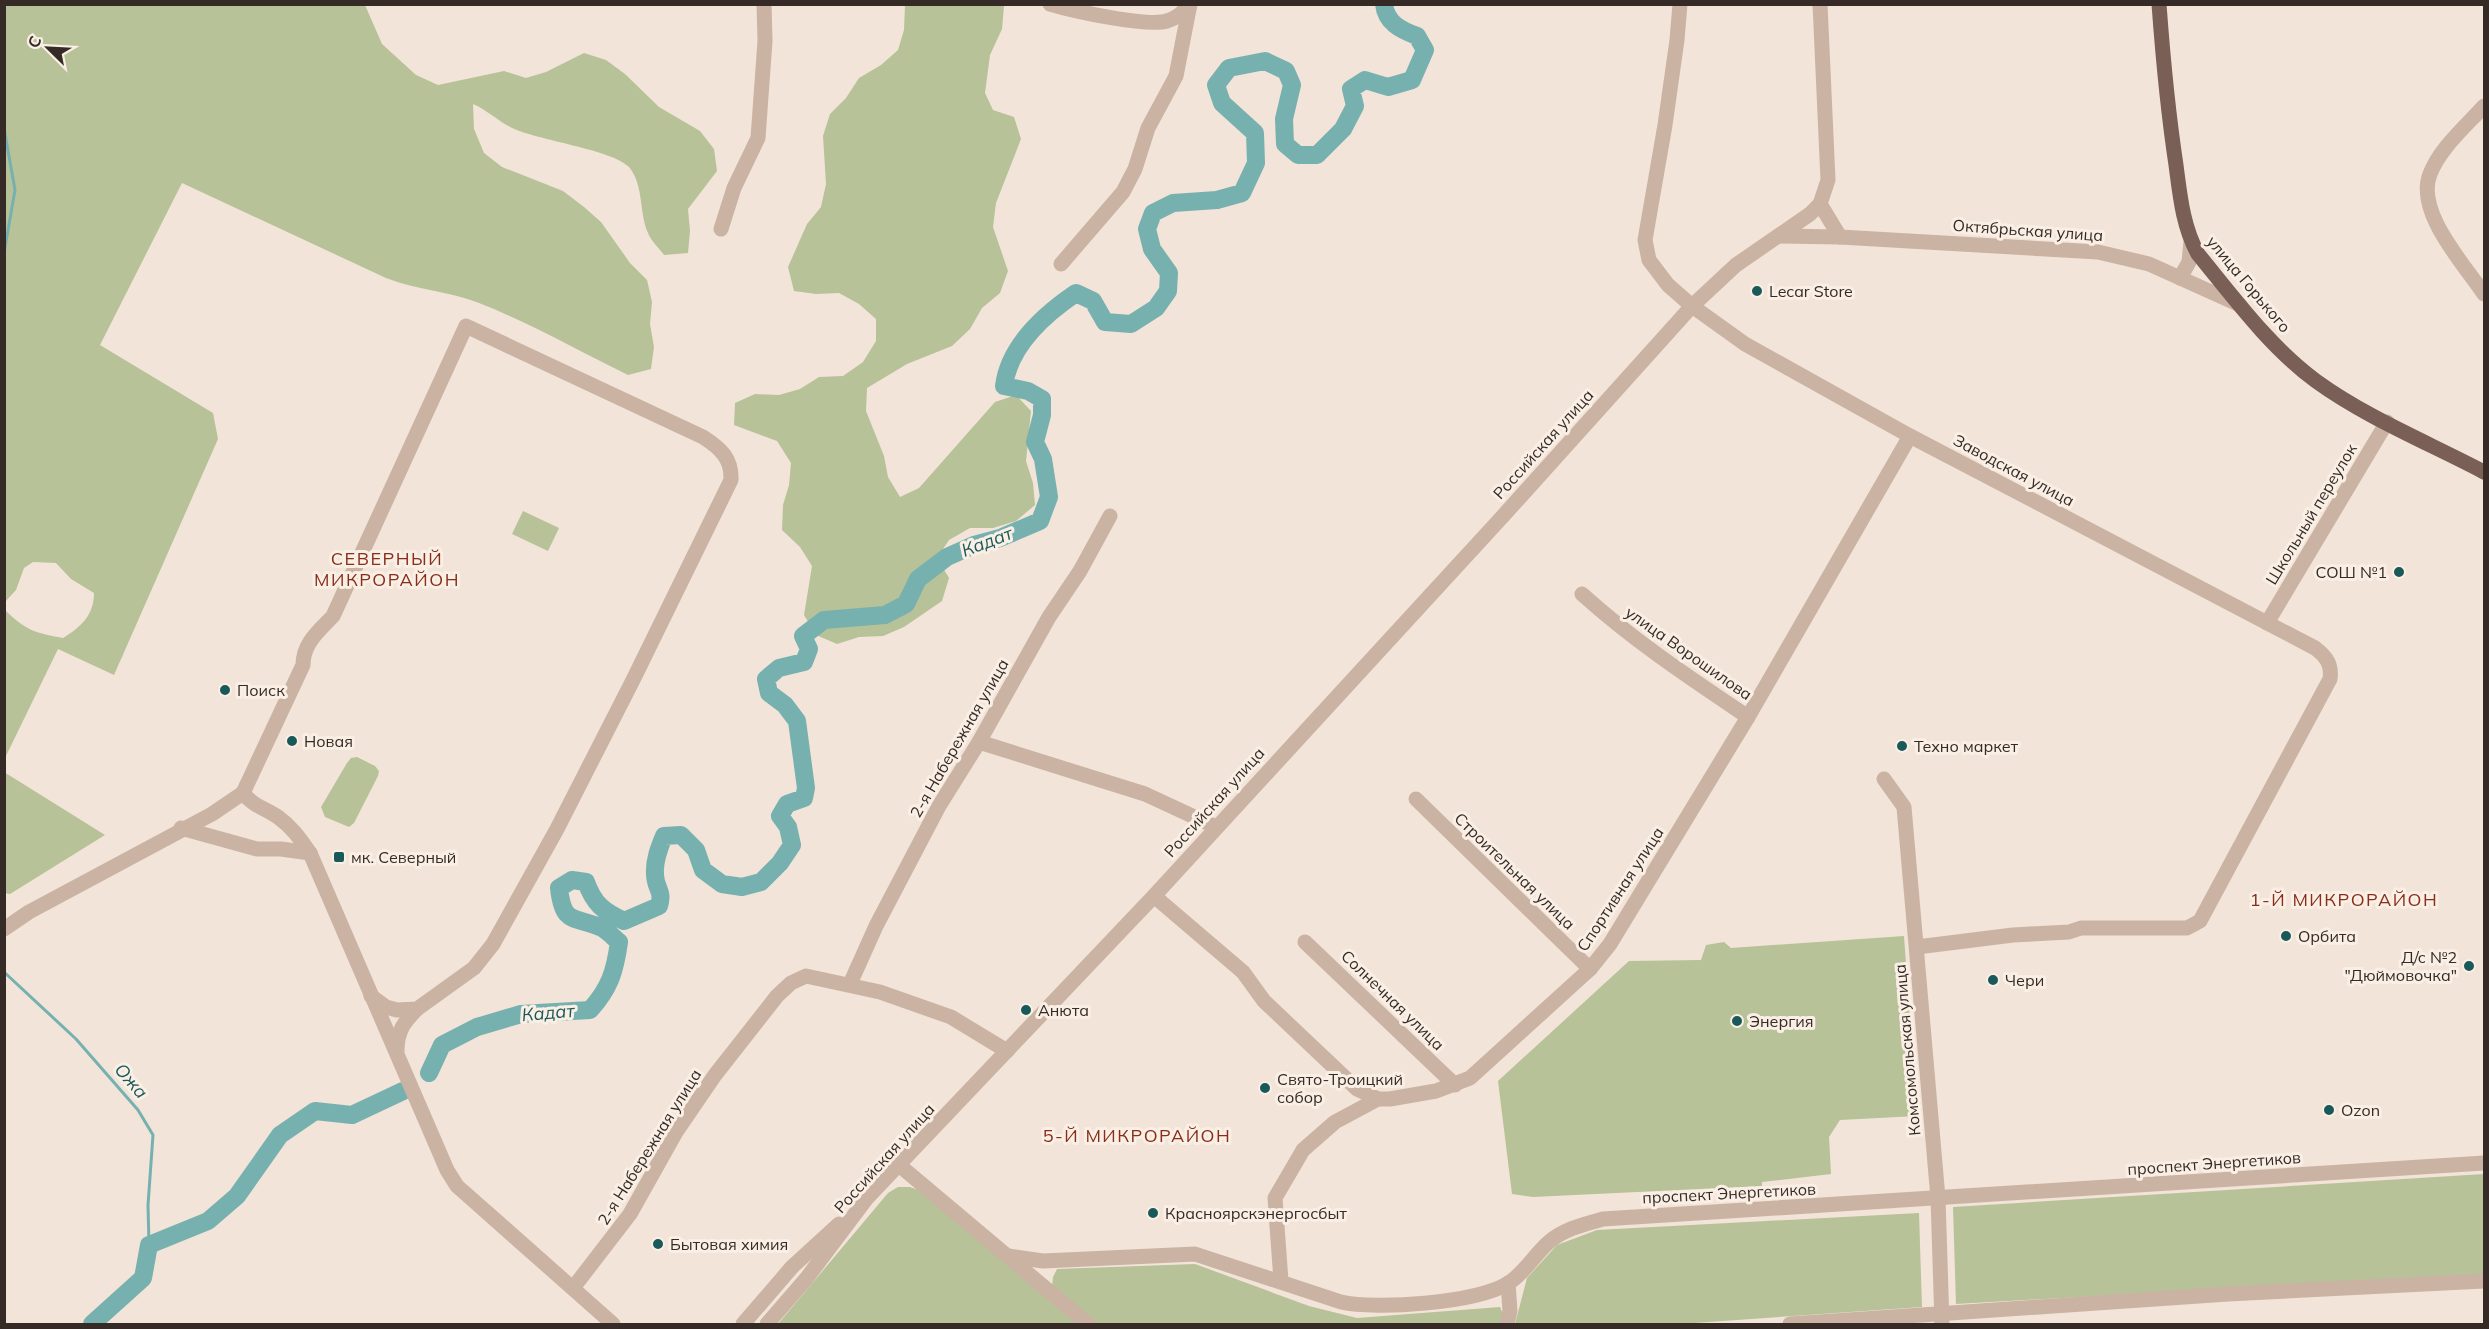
<svg xmlns="http://www.w3.org/2000/svg" width="2489" height="1329" font-family="Mulish,sans-serif">
<style>
.green{fill:#b7c298}
.lines{fill:none;stroke-linecap:round;stroke-linejoin:round}
.stream{stroke:#76b1af;stroke-width:3}
.river{stroke:#76b1af;stroke-width:18}
.minor{stroke:#cbb3a4;stroke-width:15}
.major{stroke:#795f56;stroke-width:15}
.poi-dot{fill:#1a5959;stroke:#faefe5;stroke-width:2}
.labels{text-anchor:middle;stroke-width:6;stroke-linejoin:round;paint-order:stroke}
.street-label{font-size:16px;fill:#362a26;stroke:#faefe5}
.poi-label{font-size:16px;fill:#362a26;stroke:#faefe5;text-anchor:start}
.water-label{font-size:18px;font-style:italic;fill:#1a5959;stroke:#faefe5}
.neighbourhood-label{font-size:18px;letter-spacing:1.5px;fill:#892e1b;stroke:#faefe5}
</style>
<rect width="100%" height="100%" fill="#f2e4d8"/>
<g class="green">
<path d="M5,4L365,5L382,44L416,75L438,85L504,71L526,78L546,72L584,53L606,60L625,74L659,107L700,131L714,149L717,171L688,209L690,231L688,253L664,255C659,248 651,241 648,233C639,213 644,185 629,167C613,150 537,140 512,128C498,121 487,110 473,104L474,129L484,153L502,167L563,191L584,207L601,222L630,263L647,280L652,302L650,324L654,347L651,369L628,375C579,351 530,323 479,303C449,291 416,290 386,278L182,183L100,345L213,413L218,439L114,675L58,649L5,758V610C25,630 35,633 63,638C81,627 94,615 94,593L71,579L56,563L33,562L24,568L16,590L5,602Z"/>
<path d="M999,4L1004,6L1002,29L990,55L985,93L993,110L1014,117L1021,139L996,203L993,227L1008,271L1000,293L982,308L970,329L952,346L907,364L867,388L866,411L884,456L888,477L900,497L919,488L995,402L1016,395L1031,411L1026,461L1033,483L1035,505L1016,521L993,528H970L949,540L937,558L949,578L942,601L904,627L883,636L859,637L837,644L816,635L804,615L812,566L800,547L782,530L783,505L789,485L791,463L777,441L734,425L735,403L755,394L779,395L800,389L819,377L843,376L863,362L876,341V319L859,304L839,293L816,294L794,291L788,267L807,224L821,207L826,184L823,136L830,114L846,98L859,78L881,65L898,50L904,30L905,5Z"/>
<path d="M523,511L559,528L548,551L512,534Z"/>
<path d="M357,757L375,766L379,771L378,776L354,823L349,827L325,817L321,807L347,763L351,758Z"/>
<path d="M4,772L105,835L10,894L4,893Z"/>
<path d="M1904,936L1917,1116L1840,1120L1829,1137L1831,1174L1762,1182V1186L1533,1197L1512,1194L1498,1081L1629,961L1701,960L1706,945L1724,942L1731,948Z"/>
<path d="M2484,1174V1274L1956,1304L1953,1207Z"/>
<path d="M898,1187H910L921,1191L1081,1324H778L888,1193Z"/>
<path d="M1919,1213L1922,1307L1680,1324H1515L1527,1278L1557,1245L1597,1230Z"/>
<path d="M1195,1264L1309,1306L1357,1318L1500,1307L1503,1314L1500,1324H1093L1052,1288L1053,1277L1057,1269Z"/>
</g>
<g class="lines">
<g class="stream">
<path d="M4,128L15,190L4,253"/>
<path d="M4,972L76,1039L138,1110L153,1135L148,1205L149,1245"/>
</g>
<g class="river">
<path d="M429,1073L442,1045L477,1027L521,1014L590,1010C610,988 615,971 619,942C613,937 607,930 600,927C572,916 563,924 559,888L572,880L586,882C594,904 603,911 624,921L659,906C664,890 655,889 655,874C654,861 659,848 664,836L681,835L696,850L703,870L722,884L742,887L761,882L780,863L792,845L788,827L780,816L787,804L804,798L806,788L797,721L785,705L769,693L766,679L779,668L804,662L809,649L803,636L824,620L885,615L906,604L918,579L947,557L974,545L1000,538L1040,521L1049,497L1043,459L1035,442L1042,415V399L1028,391L1004,386C1009,346 1045,314 1076,293L1093,301L1105,322L1131,324L1156,308L1168,291L1169,273L1152,249L1147,229L1153,213L1173,203L1217,200L1242,193L1256,163L1255,133L1222,103L1216,85L1229,68L1265,61L1286,71L1292,85L1284,119L1285,144L1298,155H1317L1343,129L1355,106L1351,89L1365,80L1388,87L1412,80L1425,50L1417,36C1401,30 1386,23 1384,4"/>
<path d="M92,1324L143,1278L149,1245L208,1221L237,1196L280,1135L315,1111L352,1115L403,1091"/>
</g>
<g class="minor">
<path d="M1050,4C1073,11 1147,27 1167,21C1177,18 1183,12 1190,5"/>
<path d="M1680,4L1677,40L1665,125L1645,240L1649,260L1668,285L1692,306L1745,344L1910,436L2315,648C2327,657 2332,665 2330,679L2200,921L2187,928H2081L2069,932L2013,935L1917,947"/>
<path d="M2484,106C2466,126 2440,148 2430,174C2415,212 2464,264 2484,294"/>
<path d="M1820,204L1840,237"/>
<path d="M721,229L734,188L758,138L765,41L764,4"/>
<path d="M1779,236L1840,237L2098,252L2149,264L2240,305"/>
<path d="M1061,264L1123,192L1135,169L1148,128L1176,76L1190,4"/>
<path d="M2180,278L2189,262L2191,241"/>
<path d="M1582,594C1634,641 1690,678 1748,717"/>
<path d="M2267,623L2387,422"/>
<path d="M979,742L1145,794L1216,827"/>
<path d="M1884,779L1904,807L1938,1198L1942,1324"/>
<path d="M243,793C253,806 265,808 278,817C292,827 300,839 310,853L447,1170L457,1186L613,1324"/>
<path d="M1416,799L1590,969"/>
<path d="M181,828L257,849H281L310,853"/>
<path d="M1154,896L1243,972L1264,1001L1357,1089L1378,1099H1390L1436,1091L1470,1078L1590,969L1610,944L1748,717L1910,436"/>
<path d="M4,929L29,912L212,814L243,793L303,665C303,643 319,631 333,616L466,326L703,437C720,448 732,458 731,480L634,678L557,829L493,944L474,968L417,1009L397,1010L386,1007L371,996"/>
<path d="M1305,942L1455,1085"/>
<path d="M850,984L876,926L939,806L979,742L1049,617L1080,571L1110,516"/>
<path d="M397,1051C397,1031 404,1022 417,1009"/>
<path d="M899,1165L1088,1324"/>
<path d="M1008,1256L1043,1261L1195,1254L1341,1302C1377,1310 1474,1303 1507,1284C1523,1275 1535,1254 1549,1242C1564,1229 1585,1224 1603,1219L2484,1163"/>
<path d="M1281,1281L1275,1198L1303,1150L1335,1122L1378,1099"/>
<path d="M573,1288L630,1214L676,1132L715,1075L777,996L791,983L806,976L880,992L951,1017L1007,1051"/>
<path d="M743,1324L792,1267L839,1224"/>
<path d="M767,1324L806,1279L867,1198L1154,896L1503,516L1692,306L1736,265L1810,214L1820,204L1828,180L1820,4"/>
<path d="M1507,1324L1510,1311L1508,1283"/>
<path d="M1790,1324L2228,1294L2484,1281"/>
</g>
<path class="major" d="M2159,4C2163,59 2168,112 2176,165C2180,196 2183,227 2198,254C2234,298 2270,347 2316,381C2367,418 2429,443 2484,472"/>
</g>
<g class="poi-dot">
<circle cx="1757" cy="291" r="6"/>
<circle cx="2399" cy="572" r="6"/>
<circle cx="225" cy="690" r="6"/>
<circle cx="292" cy="741" r="6"/>
<circle cx="1902" cy="746" r="6"/>
<rect x="333" y="851" width="12" height="12" rx="3"/>
<circle cx="2286" cy="936" r="6"/>
<circle cx="2469" cy="966" r="6"/>
<circle cx="1993" cy="980" r="6"/>
<circle cx="1026" cy="1010" r="6"/>
<circle cx="1737" cy="1021" r="6"/>
<circle cx="1265" cy="1088" r="6"/>
<circle cx="2329" cy="1110" r="6"/>
<circle cx="1153" cy="1213" r="6"/>
<circle cx="658" cy="1244" r="6"/>
</g>
<g class="labels">
<g class="street-label">
<text transform="translate(2028 230) rotate(4)" y="6">Октябрьская улица</text>
<text transform="translate(2249 284) rotate(50)" y="6">улица Горького</text>
<text transform="translate(1543 444) rotate(-48)" y="6">Российская улица</text>
<text transform="translate(2014 470) rotate(28)" y="6">Заводская улица</text>
<text transform="translate(2311 514) rotate(-59)" y="6">Школьный переулок</text>
<text transform="translate(1689 653) rotate(35)" y="6">улица Ворошилова</text>
<text transform="translate(959 738) rotate(-60)" y="6">2-я Набережная улица</text>
<text transform="translate(1214 802) rotate(-48)" y="6">Российская улица</text>
<text transform="translate(1515 871) rotate(44)" y="6">Строительная улица</text>
<text transform="translate(1620 889) rotate(-57)" y="6">Спортивная улица</text>
<text transform="translate(1393 1000) rotate(44)" y="6">Солнечная улица</text>
<text transform="translate(1907 1050) rotate(-95)" y="6">Комсомольская улица</text>
<text transform="translate(649 1147) rotate(-58)" y="6">2-я Набережная улица</text>
<text transform="translate(884 1158) rotate(-48)" y="6">Российская улица</text>
<text transform="translate(2214 1163) rotate(-4)" y="6">проспект Энергетиков</text>
<text transform="translate(1729 1193) rotate(-3)" y="6">проспект Энергетиков</text>
</g>
<g class="poi-label">
<text x="1769" y="297">Lecar Store</text>
<text x="2387" y="578" text-anchor="end">СОШ №1</text>
<text x="237" y="696">Поиск</text>
<text x="304" y="747">Новая</text>
<text x="1914" y="752">Техно маркет</text>
<text x="351" y="863">мк. Северный</text>
<text x="2298" y="942">Орбита</text>
<text x="2457" y="963" text-anchor="end">Д/с №2<tspan x="2457" dy="18">"Дюймовочка"</tspan></text>
<text x="2005" y="986">Чери</text>
<text x="1038" y="1016">Анюта</text>
<text x="1749" y="1027">Энергия</text>
<text x="1277" y="1085">Свято-Троицкий<tspan x="1277" dy="18">собор</tspan></text>
<text x="2341" y="1116">Ozon</text>
<text x="1165" y="1219">Красноярскэнергосбыт</text>
<text x="670" y="1250">Бытовая химия</text>
</g>
<g class="water-label">
<text transform="translate(987 542) rotate(-21)" y="6">Кадат</text>
<text transform="translate(548 1013) rotate(-5)" y="6">Кадат</text>
<text transform="translate(131 1081) rotate(49)" y="6">Ожа</text>
</g>
<g class="neighbourhood-label">
<text x="387" y="565">СЕВЕРНЫЙ<tspan x="387" dy="21">МИКРОРАЙОН</tspan></text>
<text x="2344" y="906">1-Й МИКРОРАЙОН</text>
<text x="1137" y="1142">5-Й МИКРОРАЙОН</text>
</g>
</g>
<rect width="2489" height="1329" fill="none" stroke="#362a26" stroke-width="12"/>
<g transform="translate(48 48) rotate(294)" stroke="#faefe5" stroke-width="4.5" paint-order="stroke">
<path d="M0-4.5L10 22L0 15L-10 22Z" fill="#362a26"/>
<text y="-9" font-size="16" font-weight="bold" text-anchor="middle" fill="#362a26">С</text>
</g>
</svg>
